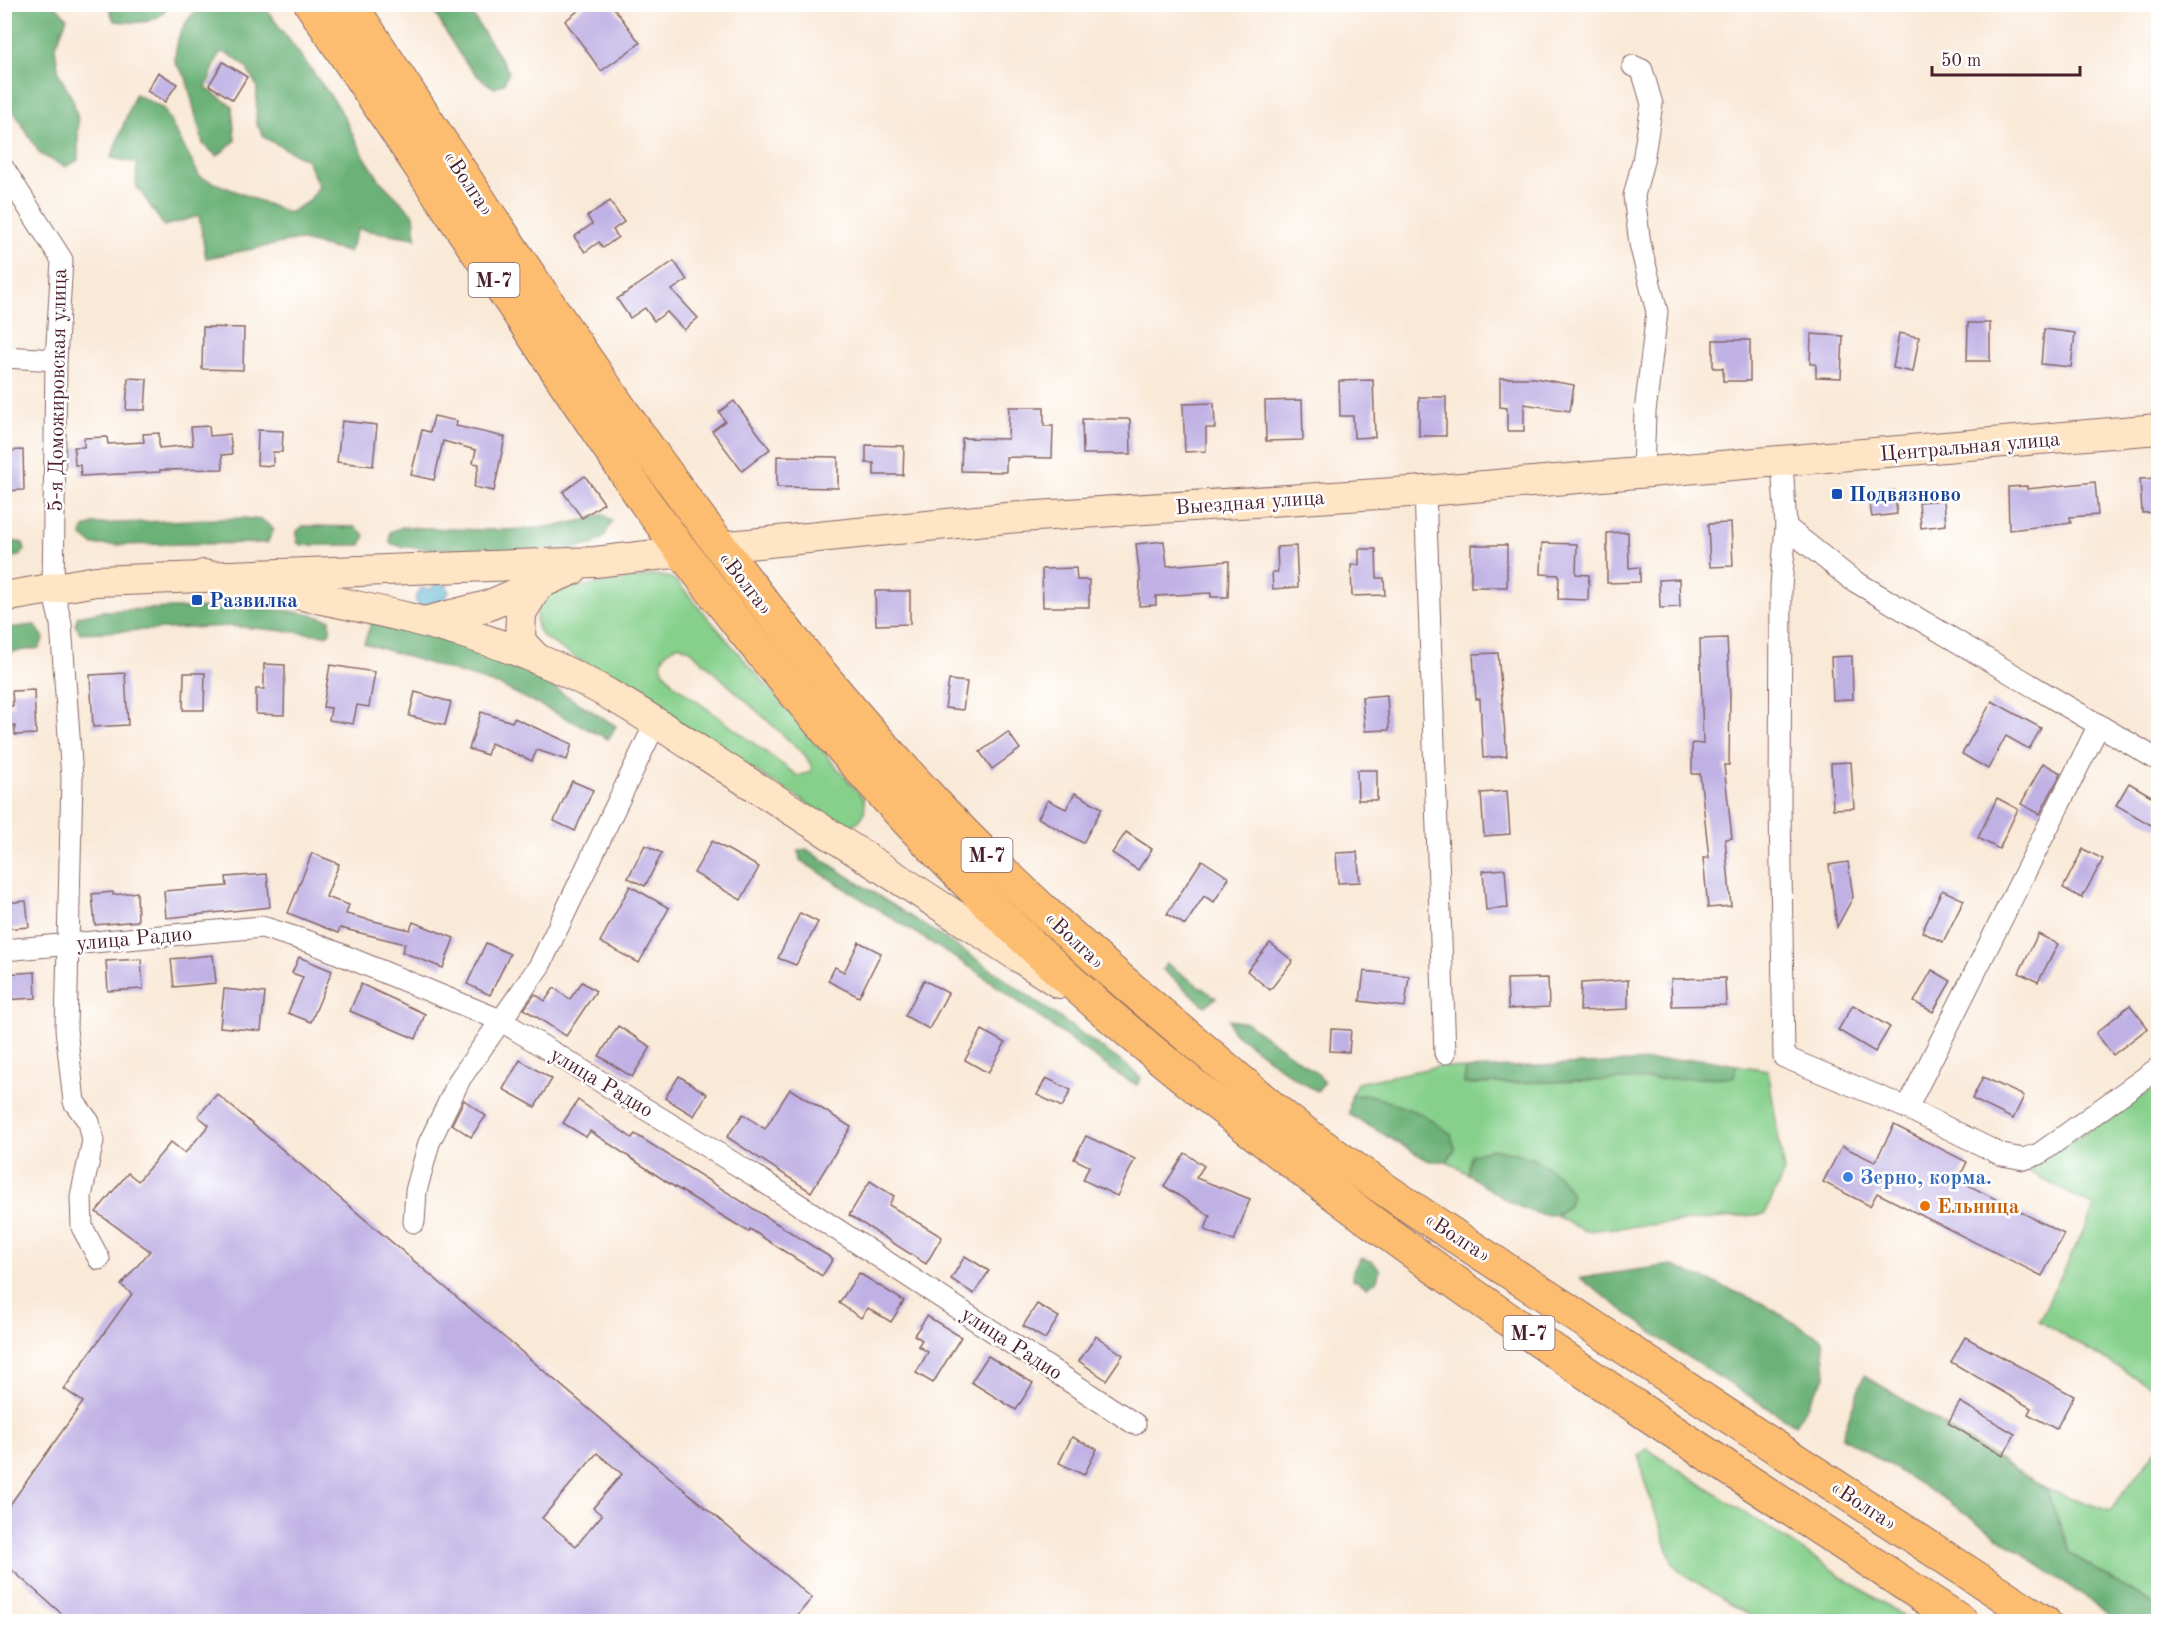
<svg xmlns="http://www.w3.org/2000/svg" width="2163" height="1626" font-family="'Old Standard TT',serif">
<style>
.green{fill:#86d08c;stroke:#68785c;stroke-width:1.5;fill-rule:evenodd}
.forest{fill:#6cb278;stroke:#5b6852;stroke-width:1.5}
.water{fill:#4caccb;stroke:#4b667b;stroke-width:1.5}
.building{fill:#bfb1e4;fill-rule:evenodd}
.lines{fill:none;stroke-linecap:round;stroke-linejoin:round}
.minor-casing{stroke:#876667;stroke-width:23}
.secondary-casing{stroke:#876667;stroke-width:32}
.trunk-casing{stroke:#876667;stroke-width:35}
.minor{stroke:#fff;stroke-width:21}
.secondary{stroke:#fee5c5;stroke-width:30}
.trunk{stroke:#fcbd6f;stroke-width:33}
.transit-dot{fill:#1a4fb4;stroke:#fff;stroke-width:2}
.shop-dot{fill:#3f7fe0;stroke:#fff;stroke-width:2}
.food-dot{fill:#e8710a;stroke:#fff;stroke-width:2}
.labels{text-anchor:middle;stroke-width:5;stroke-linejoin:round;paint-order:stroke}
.shield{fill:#fff;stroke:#80626b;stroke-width:1.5}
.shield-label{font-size:20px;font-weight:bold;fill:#4a1f2b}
.street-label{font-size:21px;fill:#4a1f2b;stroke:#fff}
.transit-label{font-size:21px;font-weight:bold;fill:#164399;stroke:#fff;text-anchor:start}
.shop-label{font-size:21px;font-weight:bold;fill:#366cbe;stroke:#fff;text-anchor:start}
.food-label{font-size:21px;font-weight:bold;fill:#c56008;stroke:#fff;text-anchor:start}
</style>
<rect width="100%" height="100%" fill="#fff"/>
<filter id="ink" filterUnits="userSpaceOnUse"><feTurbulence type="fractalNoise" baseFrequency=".0167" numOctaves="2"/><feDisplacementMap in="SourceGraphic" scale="12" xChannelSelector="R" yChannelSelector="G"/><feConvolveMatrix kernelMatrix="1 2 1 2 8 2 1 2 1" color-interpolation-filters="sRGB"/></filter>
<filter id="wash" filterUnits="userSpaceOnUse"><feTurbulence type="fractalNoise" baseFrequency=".008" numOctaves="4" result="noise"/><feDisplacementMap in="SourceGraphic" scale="24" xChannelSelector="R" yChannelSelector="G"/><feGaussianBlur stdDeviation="1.35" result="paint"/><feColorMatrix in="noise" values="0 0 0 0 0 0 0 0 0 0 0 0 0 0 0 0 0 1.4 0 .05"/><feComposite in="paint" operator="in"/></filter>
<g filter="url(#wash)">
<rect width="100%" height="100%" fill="#f9e9d7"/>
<g class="green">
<path d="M655,575L672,578L679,584L864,799C866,811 864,819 852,825L832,819L546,639C529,625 538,610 544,592ZM678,645L689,649L805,755L811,765V772L798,776L675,685C659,669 654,657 678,645Z"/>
<path d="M1736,1065L1768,1070L1784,1172L1765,1214L1585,1231L1556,1216L1569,1205L1471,1155L1468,1174L1447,1161L1455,1150L1367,1095L1351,1096L1357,1083L1441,1066L1466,1069L1464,1084L1733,1077Z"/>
<path d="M2158,1086V1383L2154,1388L2039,1321L2095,1207L2025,1170Z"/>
<path d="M2158,1447V1608L2071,1554L2046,1489L2110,1511Z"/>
<path d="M1647,1449L1911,1621H1758L1683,1574L1673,1564L1643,1477L1639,1455Z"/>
</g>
<g class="forest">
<path d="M5,4L55,5L67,18L55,48L59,74L73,100L78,120V160L65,167L40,154L5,97Z"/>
<path d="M204,4L263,5L338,106L364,156L380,181L414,215L416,238L358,229L349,252L298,240L206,258L199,216L164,226L136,185L137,163L111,158L135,94L163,108L200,177L289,213L309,201L319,187L307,160L265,138L256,123L257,86L246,67L229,54L220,52L206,88L232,106L235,141L217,156L203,144L186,77L175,63C175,38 183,20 204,4Z"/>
<path d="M108,5V4L168,5C158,27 134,22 114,21Z"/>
<path d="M430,5H466L509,72L504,83L495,88C463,71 449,35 430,5Z"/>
<path d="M2158,59V132L2152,74Z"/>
<path d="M603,514L612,521L604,537L592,545L561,550L490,551L402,547L390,543V532L402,527C468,529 541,537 603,514Z"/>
<path d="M243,518L262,520L274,529L267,543L93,545L82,536L84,528L93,524Z"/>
<path d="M303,526L355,527L365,535L361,545H302L297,542V531Z"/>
<path d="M5,540L23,543L25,550L19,556L5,558Z"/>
<path d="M173,608C222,609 284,604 330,620V632L326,635L231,626L80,633L75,625L78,616L103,611Z"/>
<path d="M372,621L457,642L531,674L616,726L608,739L501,686L364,643Z"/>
<path d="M35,625L44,638L39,648L5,653V628Z"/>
<path d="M806,849L978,960L1126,1065L1141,1078L1137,1085L1122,1077L973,969L800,860L799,851Z"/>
<path d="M1166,963L1216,998L1205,1006L1163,970Z"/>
<path d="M1229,1020L1247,1023L1319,1075L1324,1083L1317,1091L1296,1079L1232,1031Z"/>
<path d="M1703,1059L1736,1065L1734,1077L1464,1084L1466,1069Z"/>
<path d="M1370,1095L1422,1114L1451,1134L1455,1150L1447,1161H1429L1349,1114L1351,1096Z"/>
<path d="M1490,1149C1524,1151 1556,1164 1572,1195C1558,1243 1492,1191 1468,1174L1471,1155Z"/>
<path d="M1360,1258L1372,1261L1380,1270L1377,1280L1367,1287L1353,1279V1270Z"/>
<path d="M1671,1265L1760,1302L1823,1340L1826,1375L1795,1425L1676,1350L1580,1278Z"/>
<path d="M1864,1375L2046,1489L2071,1554L2158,1608V1621H2119L1943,1498L1842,1437Z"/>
</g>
<path class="water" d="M436,583L447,585L449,592L445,598L447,602L422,608L416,602L415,598L421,588L430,589Z"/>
<g id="blocks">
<g class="building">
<path d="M587,4H611L640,43L601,71L565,21Z"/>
<path d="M223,62L247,77L233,100L209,85Z"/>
<path d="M158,72L177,84L165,102L147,91Z"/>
<path d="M610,201L624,222L613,230L618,237L603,248L599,242L585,252L574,237L592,224L587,216Z"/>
<path d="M674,261L687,280L672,290L698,318L684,330L667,312L654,321L645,308L630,318L617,299Z"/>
<path d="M1968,323H1990V361H1967Z"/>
<path d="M203,327L244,328L243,370L202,369Z"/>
<path d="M2044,329L2075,333L2071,367L2041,364Z"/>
<path d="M1899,333L1919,337L1913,372L1893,368Z"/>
<path d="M1811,334L1843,336L1841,378L1816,377V364H1810Z"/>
<path d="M1713,340H1750V381H1723V368H1713Z"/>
<path d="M128,378L147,379L145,410H126Z"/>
<path d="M1500,378H1534L1574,385L1570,411L1524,404V431H1507V408L1500,407Z"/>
<path d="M1373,380L1375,437L1354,438L1353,416H1340L1339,381Z"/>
<rect x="1419" y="397" width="27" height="39"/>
<path d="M1302,400L1303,440L1266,441L1265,401Z"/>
<path d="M734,401L770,449L742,471L712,431L725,421L719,412Z"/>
<path d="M1214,403L1215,428H1206V451L1185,452L1183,404Z"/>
<path d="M1009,407H1044V426H1053L1052,458L1006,457V472L961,471L962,438L1008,439Z"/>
<path d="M434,416L457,421L456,426L505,437L494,491L474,487L479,464L473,463L476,450L443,441L434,480L411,475L422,430L430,432Z"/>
<path d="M1082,419H1130L1131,454H1083Z"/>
<path d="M342,421L377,425L373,466L337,462Z"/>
<path d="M209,426L210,436L230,434L232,454L222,455L223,469L160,470V472L81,476L80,465H75L74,447H84V438L107,437L108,444L144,442L143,434L159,433V448L193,445L191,427Z"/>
<path d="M258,430L283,431L282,452H273V466L257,465Z"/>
<path d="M866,445L904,446L903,475H874V463H866Z"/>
<path d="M23,450L24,490L4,491V451Z"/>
<path d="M777,456L838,457V488L777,487Z"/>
<path d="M585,476L604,503L582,518L563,492Z"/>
<path d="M2158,478V512L2142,513L2140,479Z"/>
<path d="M2095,482L2098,515L2070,517L2071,523L2009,530L2008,487L2027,486V489Z"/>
<path d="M1894,490L1897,514L1872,517L1868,494Z"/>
<path d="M1944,500L1946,525L1921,528L1919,502Z"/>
<path d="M1731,523L1733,566L1710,567L1708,524Z"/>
<path d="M1628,532L1629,568L1640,567V582L1607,583V533Z"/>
<path d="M1164,541L1167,566L1229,561L1228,597H1211V593L1156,596V605L1139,606L1140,579L1136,544Z"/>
<path d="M1542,543L1577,544L1576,574L1589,575L1588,600L1558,599L1559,575L1541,574Z"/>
<rect x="1471" y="545" width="36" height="42"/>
<path d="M1296,546L1298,587L1273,589L1272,572H1278L1277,547Z"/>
<path d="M1359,549H1376L1377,578H1384L1385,595L1352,596L1351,565H1359Z"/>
<path d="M1076,568L1077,580H1089V607H1043L1042,569Z"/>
<path d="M1679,579L1680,607L1660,608L1659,580Z"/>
<path d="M875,591H910V624L876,625Z"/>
<path d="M1727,638L1730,695L1729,765H1724L1732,838L1725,839L1731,906L1708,908L1703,858H1709L1700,774H1692V743L1703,744L1700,639Z"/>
<path d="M1498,653L1507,756L1483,758L1480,699H1476L1473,654Z"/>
<path d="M1852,656L1853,699L1833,700L1831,657Z"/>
<path d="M264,664L285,665L284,715L256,714V689H264Z"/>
<path d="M330,665L375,672L369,707L357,705L353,724L329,720L331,708L323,707Z"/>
<path d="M125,673L128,725L93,727L90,675Z"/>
<path d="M184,673H205L204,710H183Z"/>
<path d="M949,680L967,682L963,710L945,708Z"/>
<path d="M34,690L36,734L15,735V726H5V706H13L12,691Z"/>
<path d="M415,692L451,702L445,725L409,716Z"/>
<path d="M1387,695L1389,730L1365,731L1362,697Z"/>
<path d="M1992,701L2041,728L2029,749L2006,736L1988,769L1962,754Z"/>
<path d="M481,712L512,722L514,718L572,744L567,760L537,750L532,761L491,743L487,755L469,749Z"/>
<path d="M1008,732L1020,749L992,769L980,752Z"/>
<path d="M1851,762L1854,808L1833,809L1831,763Z"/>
<path d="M2043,763L2061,773L2040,814L2021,804Z"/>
<path d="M1357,770H1377V800H1358Z"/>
<path d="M572,781L593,790L575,831L554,821Z"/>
<path d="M2129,783L2158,800V829L2116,805Z"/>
<path d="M1507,791L1510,834L1484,836L1481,793Z"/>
<path d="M1075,793L1102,808L1083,843L1038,818L1048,800L1066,809Z"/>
<path d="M1997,798L2018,809L1999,849L1978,838Z"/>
<path d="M1126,832L1152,849L1138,870L1112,853Z"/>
<path d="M712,841L759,867L741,900L694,873Z"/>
<path d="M645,845L662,853L645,886L628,878Z"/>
<path d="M2083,849L2103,859L2082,898L2063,888Z"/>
<path d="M1357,852L1360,882L1338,883L1336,853Z"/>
<path d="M312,853L339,864L326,897L349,905L346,914L410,930L413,922L454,938L443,968L402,952L405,944L340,928L338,933L288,913Z"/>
<path d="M1202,860L1229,878L1214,902L1204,896L1185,925L1167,914Z"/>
<path d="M1848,862L1853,897L1837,927L1829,865Z"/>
<path d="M1505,869L1508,908L1486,910L1483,871Z"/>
<path d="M267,874L270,907L166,918L164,891L227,886L226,877Z"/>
<path d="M630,886L669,908L639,963L600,942Z"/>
<path d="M1942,890L1964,900L1943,942L1922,932Z"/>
<path d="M113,892V895L137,892L138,921L95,925L92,894Z"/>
<path d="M26,901L29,927L4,929V903Z"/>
<path d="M800,913L818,922L796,965L778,958Z"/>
<path d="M2038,934L2058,944L2038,982L2019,973Z"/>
<path d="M859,942L881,953L859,997L828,981L835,967L844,972Z"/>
<path d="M486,943L510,954L490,995L467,984Z"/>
<path d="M1270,943L1293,961L1270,990L1247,971Z"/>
<path d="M213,955L216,983L174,987L171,959Z"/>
<path d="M299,957L332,971L311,1022L288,1013L303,977L292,973Z"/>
<path d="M141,959L143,989L108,991L106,961Z"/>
<path d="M1932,970L1951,981L1933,1012L1914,1002Z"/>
<path d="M1364,971L1409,976L1405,1007L1360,1001Z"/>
<path d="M35,972L36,998L4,1000V974Z"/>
<path d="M1548,978L1549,1007L1508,1009L1507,979Z"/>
<path d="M1725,978L1726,1005L1672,1006L1671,979Z"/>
<path d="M924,980L948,993L929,1029L905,1016Z"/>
<path d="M1628,980V1009L1580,1011L1581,983Z"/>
<path d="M582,982L596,991L566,1036L524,1009L535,994L545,1001L554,988L570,999Z"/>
<path d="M361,984L425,1014L416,1039L350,1011Z"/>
<path d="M224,989L265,993L261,1031L220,1027Z"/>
<path d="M1853,1005L1890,1027L1875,1052L1838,1030Z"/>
<path d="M2130,1005L2148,1028L2113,1055L2096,1033Z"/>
<path d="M618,1026L651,1047L632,1077L599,1056Z"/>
<path d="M1331,1029L1351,1030L1349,1052L1330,1051Z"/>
<path d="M982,1030L1005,1043L988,1073L965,1060Z"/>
<path d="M520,1060L552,1079L535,1107L503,1089Z"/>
<path d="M679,1076L707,1094L694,1116L665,1098Z"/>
<path d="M1983,1077L2024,1096L2013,1119L1972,1099Z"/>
<path d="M1046,1078L1071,1090L1062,1107L1037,1095Z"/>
<path d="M790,1089L851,1127L811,1192L727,1137L743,1114L765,1129Z"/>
<path d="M217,1094L812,1598L792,1622H71L4,1563V1513L83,1402L64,1389L132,1294L121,1285L150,1251L96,1212L128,1173L138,1181L171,1142L185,1153L209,1125L198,1116ZM597,1453L622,1474L593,1508L602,1515L576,1546L542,1518Z"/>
<path d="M464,1100L486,1116L471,1137L452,1124Z"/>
<path d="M578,1100L632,1138L635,1134L833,1259L822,1276L750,1229L749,1232L670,1184L590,1131L586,1137L563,1123Z"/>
<path d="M1894,1125L1967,1162L1958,1180L2064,1234L2042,1276L1877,1193L1870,1206L1823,1182L1842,1146L1875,1162Z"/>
<path d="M1086,1136L1135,1159L1117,1196L1083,1180L1089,1166L1074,1159Z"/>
<path d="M1185,1153L1204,1166L1196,1178L1250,1199L1234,1241L1205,1230L1210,1216L1164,1186Z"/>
<path d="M870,1181L894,1196L889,1205L942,1237L926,1264L849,1215Z"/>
<path d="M965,1256L989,1271L974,1294L951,1279Z"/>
<path d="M859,1273L904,1301L891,1322L868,1308L861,1318L839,1303Z"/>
<path d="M1037,1304L1059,1317L1045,1339L1023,1326Z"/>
<path d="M927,1316L961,1337L933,1383L916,1373L928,1352L918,1346L922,1340L914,1335Z"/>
<path d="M1096,1336L1123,1355L1106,1380L1079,1361Z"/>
<path d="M1965,1337L2074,1396L2056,1429L2028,1414L2031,1408L1951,1362Z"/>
<path d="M988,1356L1033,1383L1016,1410L971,1382Z"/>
<path d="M1960,1402L2015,1434L2003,1456L1948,1423Z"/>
<path d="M1072,1437L1097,1449L1084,1475L1059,1463Z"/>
</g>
</g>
</g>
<g filter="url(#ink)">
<use href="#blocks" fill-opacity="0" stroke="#876667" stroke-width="1.5"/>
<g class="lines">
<defs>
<g id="minor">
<path d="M1633,66L1642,70L1652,104L1643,161L1634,196L1640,244L1657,312L1645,412L1643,474"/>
<path d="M4,169L62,260L56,360L53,590L61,624L72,778L66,1029L74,1102L89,1122L93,1141L81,1196L82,1227L99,1259"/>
<path d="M4,357L56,360"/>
<path d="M1782,462L1786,527L1781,586L1780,807L1784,1057L1907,1108L2002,1155L2024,1159L2039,1154L2158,1068"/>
<path d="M1425,491L1445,1053"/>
<path d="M1786,527L1851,579L2158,760"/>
<path d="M4,950L262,927L313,943L500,1020L755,1176L1135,1424"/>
<path d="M1907,1108L2099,725"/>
<path d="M414,1222L416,1191L429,1143L460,1079L540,965L655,724"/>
</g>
<g id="secondary">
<path d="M719,547L1006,518L1425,491L2158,429"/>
<path d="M203,575C314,599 430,615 535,658C609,688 676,736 743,779C849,846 954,915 1059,983"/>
<path d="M4,597L96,581L595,562L682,552"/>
<path d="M428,621L487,606L572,570"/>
<path d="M536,658L520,641L521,613L540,582"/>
</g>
<g id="trunk">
<path d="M311,4L646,503C783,690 938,869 1115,1020C1379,1245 1673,1431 1962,1622"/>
<path d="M350,4C528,272 699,548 918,785C1004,879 1099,963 1197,1044C1231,1072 1263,1102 1298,1128C1394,1199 1496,1262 1595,1328C1744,1427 1894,1525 2044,1622"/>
</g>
</defs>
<use href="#minor" class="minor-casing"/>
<use href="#secondary" class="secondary-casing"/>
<use href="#trunk" class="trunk-casing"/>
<use href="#minor" class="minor"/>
<use href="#secondary" class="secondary"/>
<use href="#trunk" class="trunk"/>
</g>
</g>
<g class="transit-dot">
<rect x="1831" y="488" width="12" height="12" rx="3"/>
<rect x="191" y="594" width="12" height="12" rx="3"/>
</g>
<circle class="shop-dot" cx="1848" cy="1177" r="6"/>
<circle class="food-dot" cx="1925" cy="1206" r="6"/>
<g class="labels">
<g class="shield">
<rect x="468.5" y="263" width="51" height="34" rx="4.5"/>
<rect x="961.5" y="838" width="51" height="34" rx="4.5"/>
<rect x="1503.5" y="1316" width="51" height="34" rx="4.5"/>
</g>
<g class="shield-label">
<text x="494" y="287">М-7</text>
<text x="987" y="862">М-7</text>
<text x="1529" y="1340">М-7</text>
</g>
<g class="street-label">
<text transform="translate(469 183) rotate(56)" y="7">«Волга»</text>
<text transform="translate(57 390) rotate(-89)" y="7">5-я Доможировская улица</text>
<text transform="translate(1970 446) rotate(-5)" y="7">Центральная улица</text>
<text transform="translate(1250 502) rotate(-4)" y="7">Выездная улица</text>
<text transform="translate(746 583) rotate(52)" y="7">«Волга»</text>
<text transform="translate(134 938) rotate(-5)" y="7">улица Радио</text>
<text transform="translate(1075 940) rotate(43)" y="7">«Волга»</text>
<text transform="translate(602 1082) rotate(31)" y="7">улица Радио</text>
<text transform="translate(1458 1237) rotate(33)" y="7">«Волга»</text>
<text transform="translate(1012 1343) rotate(33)" y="7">улица Радио</text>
<text transform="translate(1864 1505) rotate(33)" y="7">«Волга»</text>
</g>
<g class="transit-label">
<text x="1849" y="501">Подвязново</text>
<text x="209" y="607">Развилка</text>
</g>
<g class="shop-label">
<text x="1860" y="1184">Зерно, корма.</text>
</g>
<g class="food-label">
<text x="1937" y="1213">Ельница</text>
</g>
</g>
<rect width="2163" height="1626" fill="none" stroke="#fff" stroke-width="24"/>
<path d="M1932 66v9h148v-9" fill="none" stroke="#4a1f2b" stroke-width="3"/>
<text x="1941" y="66" font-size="18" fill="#4a1f2b" stroke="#ffffff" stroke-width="4.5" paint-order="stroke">50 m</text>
</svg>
